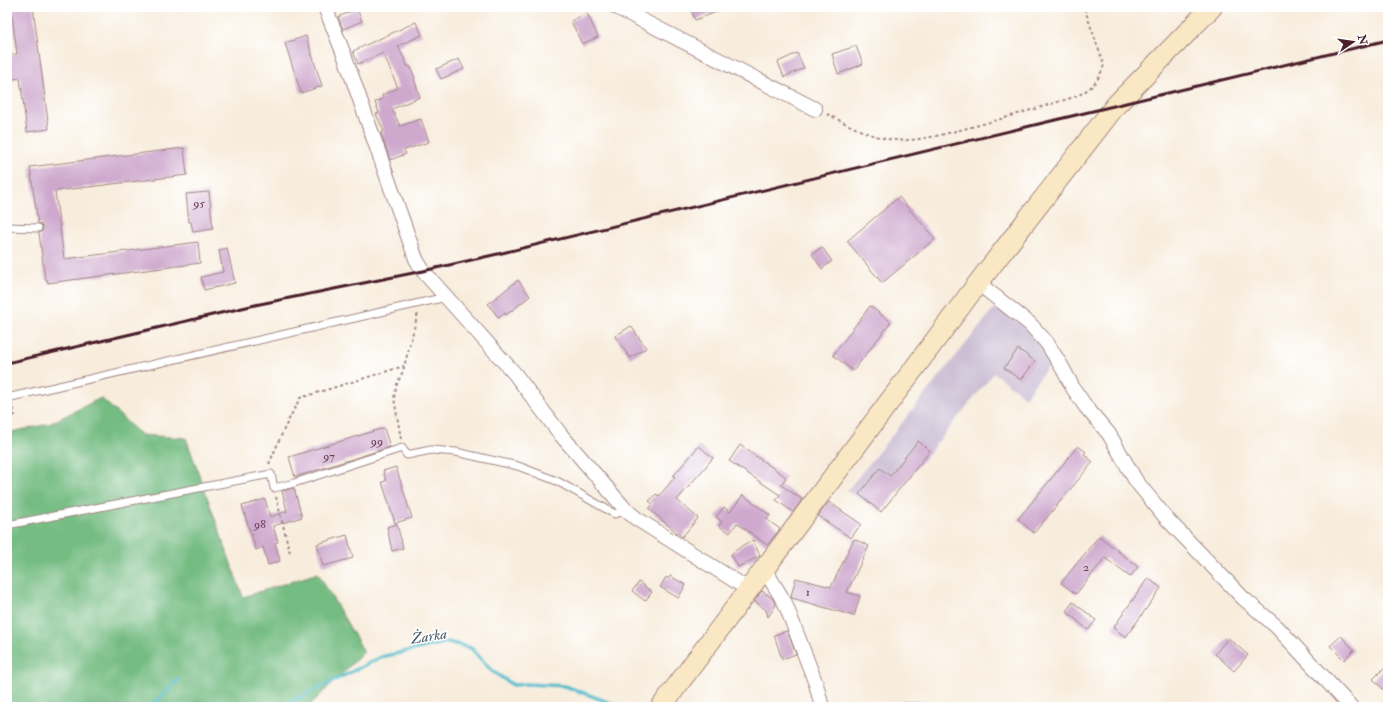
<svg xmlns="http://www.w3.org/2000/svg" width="1395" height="714" font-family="'IM FELL Double Pica',serif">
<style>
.industrial{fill:#ccbfd4}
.forest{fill:#75bc82;stroke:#606e56}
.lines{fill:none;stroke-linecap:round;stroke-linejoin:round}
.stream{stroke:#50bccb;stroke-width:3.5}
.building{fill:#cea8cd}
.service-casing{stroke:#a18684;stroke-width:9}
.minor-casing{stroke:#a18684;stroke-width:16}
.secondary-casing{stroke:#a18684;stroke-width:22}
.path{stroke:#a18684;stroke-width:2;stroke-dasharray:3 3;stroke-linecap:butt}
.service{stroke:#fff;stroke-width:7}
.minor{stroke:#fff;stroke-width:14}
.secondary{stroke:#fae7c3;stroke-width:20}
.rail{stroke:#4a1f2b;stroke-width:3}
.labels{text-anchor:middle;stroke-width:3;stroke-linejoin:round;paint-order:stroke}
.number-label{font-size:12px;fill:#6b4154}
.water-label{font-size:15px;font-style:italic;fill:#4c5e6b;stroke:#fff}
</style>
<rect width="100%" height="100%" fill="#fff"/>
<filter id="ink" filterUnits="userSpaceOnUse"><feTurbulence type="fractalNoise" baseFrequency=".025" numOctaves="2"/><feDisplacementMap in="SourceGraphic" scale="8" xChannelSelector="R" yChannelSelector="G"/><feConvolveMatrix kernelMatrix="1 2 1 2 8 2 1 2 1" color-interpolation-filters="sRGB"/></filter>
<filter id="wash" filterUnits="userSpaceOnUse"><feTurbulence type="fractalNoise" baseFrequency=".012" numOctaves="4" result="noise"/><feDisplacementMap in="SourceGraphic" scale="16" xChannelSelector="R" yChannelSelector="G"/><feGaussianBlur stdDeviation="0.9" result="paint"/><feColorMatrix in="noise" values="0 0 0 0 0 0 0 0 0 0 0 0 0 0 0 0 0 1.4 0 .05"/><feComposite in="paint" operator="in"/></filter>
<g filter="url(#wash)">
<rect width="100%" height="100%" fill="#f8eddd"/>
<path class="industrial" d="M997,305L1028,330L1053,360L1025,397L994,373L881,512L847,491Z"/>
<path class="forest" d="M101,398L141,435L186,438L243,597L318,573L364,652L308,707H7V433L49,424Z"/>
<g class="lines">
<g class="stream">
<path d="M150,707L178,680"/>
<path d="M281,707L381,657L448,642L471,648L492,671L513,685L527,684L565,686L621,707"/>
<path d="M892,707L905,702L962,707"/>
</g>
</g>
<g id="blocks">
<g class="building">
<path d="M11,7H33L49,129L27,132L20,78L7,80V60H9V55L17,54Z"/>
<path d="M690,7H727V8L695,20Z"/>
<path d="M357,9L362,21L343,29L338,17Z"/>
<path d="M587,13L598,37L582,44L571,21Z"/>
<path d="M416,22L422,35L398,46L408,67L410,66L415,78L414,79L420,97L392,109L400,126L421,119L429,142L404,150L406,154L390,160L381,133L384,131L376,114L379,113L375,102L383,99L382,95L398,88L383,53L358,64L353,51Z"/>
<path d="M306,36L322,86L301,93L285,43Z"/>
<path d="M856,46L863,64L838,74L832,54Z"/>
<path d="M797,53L804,68L784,77L778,62Z"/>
<path d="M459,59L464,69L441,79L436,69Z"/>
<path d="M184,148L187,175L55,191L64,259L198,242L200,263L48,283L47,279H45L39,233L42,231L43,228L41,224L38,223L30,167Z"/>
<path d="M209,192L213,229L193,232L191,222H189L186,194Z"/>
<path d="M899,197L935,239L882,283L847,241Z"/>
<path d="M822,247L832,261L822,269L812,254Z"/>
<path d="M227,248L235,283L204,290L201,277L223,272L219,250Z"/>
<path d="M518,280L530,296L506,315L505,313L499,318L488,304Z"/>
<path d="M870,306L891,322L853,371L833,355Z"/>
<path d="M631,326L646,348L630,358L615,336Z"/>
<path d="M1018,349L1035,361L1021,380L1004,368Z"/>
<path d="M384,428L390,447L295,477L289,457Z"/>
<path d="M918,441L930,451L881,512L859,494L880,468L890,476Z"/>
<path d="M740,445L786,477L781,485L802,499L793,512L776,500L780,495L729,461Z"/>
<path d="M699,446L713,458L677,500L698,518L682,537L649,509L653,504L649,501L656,494L659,496L675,477L673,476Z"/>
<path d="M1078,446L1086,452L1084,454L1093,462L1034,533L1018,519Z"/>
<path d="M396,467L412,518L395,523L382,482L386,481L383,471Z"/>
<path d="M294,488L302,517L273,526L278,542L275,543L280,561L268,565L263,547L256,550L242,506L265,499L270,517L287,511L282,491Z"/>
<path d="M743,495L770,515L766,519L780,529L767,545L737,523L730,533L719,526L722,522L716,517L724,507L730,512Z"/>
<path d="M829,502L861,524L851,538L818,516Z"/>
<path d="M397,524L403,548L392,551L387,527Z"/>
<path d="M347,535L353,558L323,566L317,544Z"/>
<path d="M1099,536L1138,567L1130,577L1105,558L1076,594L1061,583Z"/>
<path d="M854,539L869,546L847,592L860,596L854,616L792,598L791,596L796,578L831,587Z"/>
<path d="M753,540L760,556L738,567L731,554L743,545Z"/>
<path d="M670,576L686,585L678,598L660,587L666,577L668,579Z"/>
<path d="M1148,578L1161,588L1126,637L1113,628Z"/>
<path d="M639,582L652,592L645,601L632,591Z"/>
<path d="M762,591L772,598L776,605L768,617L766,610L754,601Z"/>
<path d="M1073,602L1096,620L1088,630L1066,611Z"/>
<path d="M787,631L796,654L782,659L774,635Z"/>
<path d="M1341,636L1354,650L1344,660L1330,646Z"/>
<path d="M1228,638L1248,655L1234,671L1215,654Z"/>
<path d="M1388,664V694L1373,679Z"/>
</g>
</g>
</g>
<g filter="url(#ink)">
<use href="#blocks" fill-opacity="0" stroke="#a18684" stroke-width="1"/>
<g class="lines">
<defs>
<g id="service">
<path d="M7,227L38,228"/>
<path d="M11,397L446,297"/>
<path d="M7,525L271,474L274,488L294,483L402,448L407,455L431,450L456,452L518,466L557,481L615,514L626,510"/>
</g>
<g id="minor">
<path d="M325,7L345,57L416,259L423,271L515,374L561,435L626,510L637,519L748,589"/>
<path d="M616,7L815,109"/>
<path d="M978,283L1030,324L1047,343L1063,369L1073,388L1086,407L1109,434L1136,481L1167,519L1243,598L1277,627L1351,707"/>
<path d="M765,570L785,603L816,684L822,707"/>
</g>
<path id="secondary" d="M661,707L978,283L1116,105L1212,7"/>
</defs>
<use href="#service" class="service-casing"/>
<use href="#minor" class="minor-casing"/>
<use href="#secondary" class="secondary-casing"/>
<g class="path">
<path d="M827,114C847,124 866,135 888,139C912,143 937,136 960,130C999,120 1038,108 1077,96C1092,88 1098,82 1104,65L1084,7"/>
<path d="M7,417L15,415L13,405"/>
<path d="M401,439L394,398L397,384L403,371L418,313"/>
<path d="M269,464L285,427L300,398L404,366"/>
<path d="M276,497L290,553"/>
</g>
<use href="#service" class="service"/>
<use href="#minor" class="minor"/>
<use href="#secondary" class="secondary"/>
<path class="rail" d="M7,363L255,305L423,271L502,253L1388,40"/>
</g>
</g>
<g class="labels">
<g class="number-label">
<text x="199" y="207">95</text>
<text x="377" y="445">99</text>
<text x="329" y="460">97</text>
<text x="260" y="528">98</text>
<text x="1086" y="571">2</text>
<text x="808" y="596">1</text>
</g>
<g class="water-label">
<text transform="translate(429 636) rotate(-9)" y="5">Żarka</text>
</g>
</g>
<rect width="1395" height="714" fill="none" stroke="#fff" stroke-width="24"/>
<g transform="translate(1353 42) rotate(77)" stroke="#ffffff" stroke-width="3" paint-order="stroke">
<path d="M0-3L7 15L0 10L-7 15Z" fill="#4a1f2b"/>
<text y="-6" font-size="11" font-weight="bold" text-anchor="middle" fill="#4a1f2b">N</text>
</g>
</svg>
